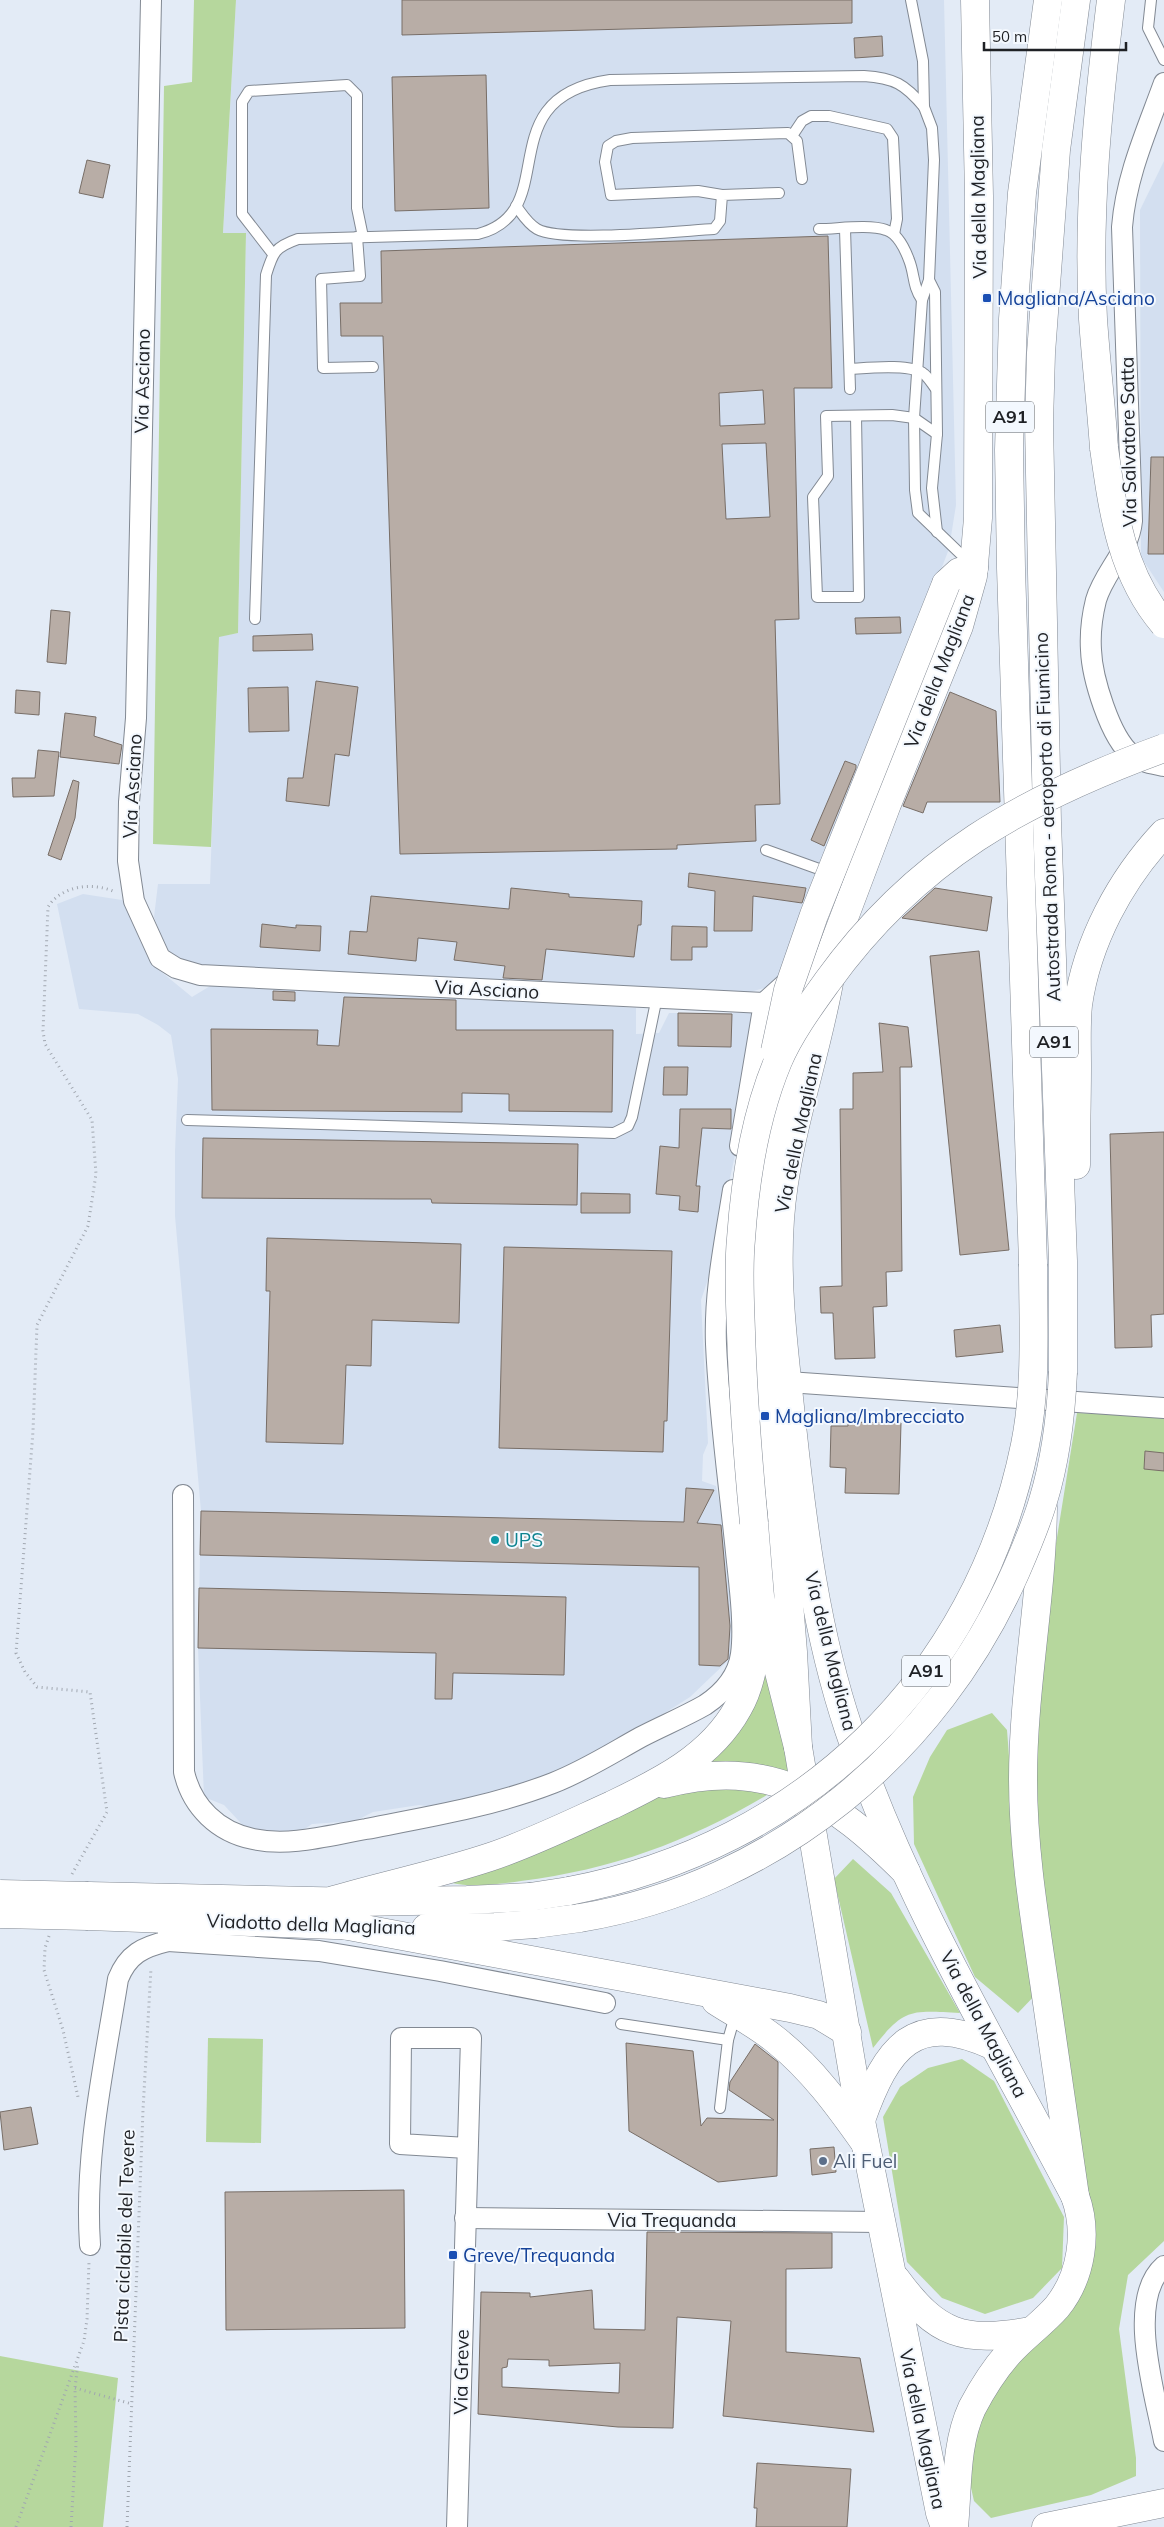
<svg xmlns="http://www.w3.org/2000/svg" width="1164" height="2527" font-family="Mulish,sans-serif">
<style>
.built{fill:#d3dff0}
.green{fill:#b6d79d}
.building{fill:#b8ada6;stroke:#786e67;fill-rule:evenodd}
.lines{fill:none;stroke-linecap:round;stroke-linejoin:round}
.service-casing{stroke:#828993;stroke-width:12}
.minor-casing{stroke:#828993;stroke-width:22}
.secondary-casing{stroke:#828993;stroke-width:29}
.trunk-casing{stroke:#828993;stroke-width:29}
.motorway-casing{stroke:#828993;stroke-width:29}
.path{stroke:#a1a7b0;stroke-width:3;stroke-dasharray:1 4;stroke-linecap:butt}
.service{stroke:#fff;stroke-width:10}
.minor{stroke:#fff;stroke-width:20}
.secondary{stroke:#fff;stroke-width:28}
.trunk{stroke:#fff;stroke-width:28}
.motorway{stroke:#fff;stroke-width:28}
.trunk-bridge-casing{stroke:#828993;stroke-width:29;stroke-linecap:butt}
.motorway-bridge-casing{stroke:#828993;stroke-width:29;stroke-linecap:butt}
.trunk-bridge{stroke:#fff;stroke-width:28}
.motorway-bridge{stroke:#fff;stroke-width:28}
.transit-dot{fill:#1a4fb4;stroke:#f3f8fe;stroke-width:2}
.culture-dot{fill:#0f9aa8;stroke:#f3f8fe;stroke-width:2}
.service-dot{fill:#5c6f8a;stroke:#f3f8fe;stroke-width:2}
.labels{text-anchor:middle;stroke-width:4;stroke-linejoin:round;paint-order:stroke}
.shield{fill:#f3f8fe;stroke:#5f6266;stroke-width:1}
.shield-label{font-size:18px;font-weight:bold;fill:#1f2125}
.street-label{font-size:19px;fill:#1f2125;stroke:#f3f8fe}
.transit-label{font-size:19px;fill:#164399;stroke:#f3f8fe;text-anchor:start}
.culture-label{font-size:19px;fill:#0d838f;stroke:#f3f8fe;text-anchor:start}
.service-label{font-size:19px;fill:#4e5e75;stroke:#f3f8fe;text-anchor:start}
</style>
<rect width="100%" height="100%" fill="#e3ebf6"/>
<g class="built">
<path d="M236,0H944L956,505L949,549L781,979L768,987L750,992L585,987L183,966L170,958L154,917L158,884H210L219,636L238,633L246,234H223Z"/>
<path d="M1164,161V592L1141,557L1140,210Z"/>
<path d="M83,894L122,900L135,908L148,949L159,970L192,997L220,980L636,1008V1034L659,1033L669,1013H766L708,1279L701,1300L708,1443L703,1455L702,1481L716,1486L725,1530L735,1654L690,1697L611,1747L538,1780L433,1807L419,1805L373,1812L355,1821L312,1824L303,1830L251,1834L224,1805L204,1797L198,1648L201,1511L175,1216V1152L178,1079L171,1035L158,1025L138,1014L79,1009L57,904Z"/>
</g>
<g class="green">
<path d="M194,0H236L223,233H246L238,633L219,637L211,847L153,844L164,86L192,82Z"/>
<path d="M1077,1413L1164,1416V2241L1128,2275L1119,2329L1136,2458V2476L1091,2495L991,2518L974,2501L969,2479L970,2437L999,2383L1085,2284L1037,1849L1033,1739L1054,1556Z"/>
<path d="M766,1663L791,1780L704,1766Z"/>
<path d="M992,1713L1007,1730L1021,1910L1037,1993L1018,2013L975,1977L914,1844L913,1797L930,1757L947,1730Z"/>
<path d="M777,1789C695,1839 617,1869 521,1881C500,1884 472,1888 452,1883L671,1790Z"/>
<path d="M853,1859L891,1893L960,2013C911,2011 905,2007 873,2048L834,1879Z"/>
<path d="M208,2038L263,2039L261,2143L206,2142Z"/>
<path d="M962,2059L994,2081L1064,2217L1062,2268L1033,2298L985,2314L942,2298L907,2262L883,2117L900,2087L928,2068Z"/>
<path d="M0,2356L118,2378L103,2527H0Z"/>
</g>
<g class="building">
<path d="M402,0H852V23L402,35Z"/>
<path d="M882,36L883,56L855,58L854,38Z"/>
<path d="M486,75L489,208L395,211L392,77Z"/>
<path d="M87,160L110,165L103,198L79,193Z"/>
<path d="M828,236L832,388H794L799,619L775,620L780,804L755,805L756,841L677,845V849L400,854L383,336H341L340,303H382L381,251ZM763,390L765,424L720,426L719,393ZM766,443L770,517L726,519L722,444Z"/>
<path d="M1151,457H1164V554H1148Z"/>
<path d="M51,610L70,612L66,664L47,662Z"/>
<path d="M900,617L901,633L856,634L855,618Z"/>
<path d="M312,634L313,650L253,651V636Z"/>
<path d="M316,681L358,687L349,756L335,754L329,806L286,801L288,778H303Z"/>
<path d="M288,687L289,731L249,732L248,688Z"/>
<path d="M16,690L40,692L39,715L15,713Z"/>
<path d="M950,692L996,711L1000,802H927L923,813L903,806Z"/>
<path d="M65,713L96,717L94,736L122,745L119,764L60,757Z"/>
<path d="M38,750L59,752L54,796L13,797L12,778H35Z"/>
<path d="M845,761L856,765V768L824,846L811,840Z"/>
<path d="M73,780L79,782L75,818L61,860L48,855Z"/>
<path d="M689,873L806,888L804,897L802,903L753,896L752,931H714L715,891L688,887Z"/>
<path d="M511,888L569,894V897L642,901L641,925H638L634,957L546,949L542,980L503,978L505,966L454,960L457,942L418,938L416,961L348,954L350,931L367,932L371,896L509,909Z"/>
<path d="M935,888L992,897L987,931L902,918Z"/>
<path d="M262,924L296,928V925L321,926L320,951L260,947Z"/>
<path d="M672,926L707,927V947H692V960H671Z"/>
<path d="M979,951L1009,1250L960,1255L930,956Z"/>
<path d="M273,991L295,992V1001L273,1000Z"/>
<path d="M344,997L456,1000V1030H613L612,1112L509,1111V1094L462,1093V1112L212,1110L211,1029L318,1030L317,1045L339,1046Z"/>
<path d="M678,1013L732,1014L731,1047L678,1046Z"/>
<path d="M879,1023L908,1027L912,1067H900L902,1271L886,1272L887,1306L873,1307L875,1358L835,1359L833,1313H821L820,1287L842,1286L840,1109H853V1073L883,1072Z"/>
<path d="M664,1067H688L687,1095H663Z"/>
<path d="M680,1109H731V1129L702,1128L696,1186H700L698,1212L679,1210L680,1196L656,1194L660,1146L679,1148Z"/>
<path d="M1164,1132V1314L1151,1315L1152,1347L1115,1348L1110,1134Z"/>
<path d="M203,1138L578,1144L577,1205L432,1203L431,1199H397L202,1198Z"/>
<path d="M581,1193L630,1194V1213H581Z"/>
<path d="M267,1238L461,1244L459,1323L372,1320L371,1366L346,1365L343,1444L266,1442L270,1291H266Z"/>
<path d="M504,1247L672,1251L667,1421H664L663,1452L499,1448Z"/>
<path d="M1000,1325L1003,1352L956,1357L954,1330Z"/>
<path d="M848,1422L901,1423L899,1494L845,1493L846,1468L830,1467L831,1426H848Z"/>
<path d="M1145,1451L1164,1453V1471L1144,1469Z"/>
<path d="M686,1488L714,1490L697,1523L721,1525L730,1626L728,1659L720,1666L699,1665V1567L200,1555L201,1511L684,1522Z"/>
<path d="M199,1588L566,1597L564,1675L453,1673L452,1699H435L436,1653L198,1648Z"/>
<path d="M626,2043L693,2051L701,2126L707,2118L774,2120L729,2090L730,2082L755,2044L778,2062L777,2176L718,2182L629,2131Z"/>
<path d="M31,2107L38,2144L4,2150L0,2112Z"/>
<path d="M834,2147L836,2172L812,2175L810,2149Z"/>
<path d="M404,2190L405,2328L226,2330L225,2192Z"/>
<path d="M647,2232L832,2233V2268L786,2269V2352L860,2358L874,2432L723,2416L731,2321L677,2317L673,2428L618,2427L478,2414L481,2292L530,2293V2297L592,2290L594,2329L645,2330ZM508,2359L549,2360V2366L620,2363L619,2393L502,2387V2368L507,2367Z"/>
<path d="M757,2463L851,2469L847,2527H756L757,2508H754Z"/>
</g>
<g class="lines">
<defs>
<g id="service">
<path d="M911,0L923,61L924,107L932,128L934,160L929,280L922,300L914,418L915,490L918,513L970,563"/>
<path d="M1151,0L1148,28L1164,60"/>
<path d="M792,136L802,121L811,116H829L887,129L893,138L897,219L894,234"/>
<path d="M722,195L698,191L611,195L605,162L608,146L616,141L632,138L788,133L797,141L802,179"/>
<path d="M516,206C522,214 528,224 537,229C562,243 679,231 714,229L720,221L722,195L779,193"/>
<path d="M819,229C837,229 869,224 886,230C897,233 905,249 909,260C915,275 912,285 922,300"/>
<path d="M845,229L850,389"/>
<path d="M357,237L360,276L321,279L323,368L373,367"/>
<path d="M273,254L242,214V102L249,91L347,85L357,95V208L363,237"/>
<path d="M929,280L935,292L937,434L932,488L937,532"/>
<path d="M851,369C867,368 911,363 924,374C929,378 932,384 936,389"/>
<path d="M856,416L859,597H817L813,497L828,476L826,416L892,415L914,418L937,434"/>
<path d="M255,619L266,275C273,252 275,247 298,239L478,234C565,212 486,97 610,80L864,76C894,78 905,84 924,107"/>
<path d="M766,850L830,873"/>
<path d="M187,1120L614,1133L628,1126L632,1117L657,997"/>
<path d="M621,2024L728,2040"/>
<path d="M720,2108L728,2040L735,2016"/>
</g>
<g id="minor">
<path d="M151,0L136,718L129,802L128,861L134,901L160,958L176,968L200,975L764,1003"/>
<path d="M1164,83C1147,130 1126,176 1122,227L1132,521C1129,552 1104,572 1096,600C1092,616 1090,634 1091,650C1092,677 1110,738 1132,755C1141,762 1153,764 1164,766"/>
<path d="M740,1146L764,1003L794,976"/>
<path d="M788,1382L1164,1408"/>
<path d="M183,1495L184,1772C192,1807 218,1832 253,1839C290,1847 330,1835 366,1829C428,1817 494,1806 553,1783C584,1771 612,1753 641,1737C662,1726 684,1717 705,1705C723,1693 738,1676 741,1654C745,1625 739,1582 736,1552C729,1483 719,1413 716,1344C714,1292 725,1241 733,1190"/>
<path d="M168,1941L319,1951L440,1971L605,2003"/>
<path d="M465,2218L880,2222"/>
<path d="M90,2245C84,2155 104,2067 118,1979C128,1954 143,1947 168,1941V1928"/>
<path d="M1164,2266C1125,2300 1156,2397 1164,2441"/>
<path d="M457,2527L471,2038H401L400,2144L467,2148"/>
</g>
<g id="secondary">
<path d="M831,972C817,1055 786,1135 780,1219C775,1289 785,1357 792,1426C803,1529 816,1632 849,1730C904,1894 995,2044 1075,2196C1088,2232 1082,2276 1057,2307C1042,2324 1023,2337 1008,2354C994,2370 982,2389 972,2408C955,2445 958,2487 954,2527"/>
<path d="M816,992L887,804L959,626L973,576L978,518L979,196L975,0"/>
<path d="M798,1042L774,1128L763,1190L759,1247L760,1312L782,1517L793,1652L798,1747L861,2121L940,2513L945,2527"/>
<path d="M861,2120C887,2047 914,2009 994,2046"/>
<path d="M896,2279C937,2335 963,2343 1031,2331"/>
<path d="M1046,2527L1164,2503"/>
</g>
<g id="trunk">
<path d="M946,584L959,572L974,568"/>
<path d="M754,1523L760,1597L798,1747"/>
<path d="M664,1784C771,1756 833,1799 906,1872"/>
<path d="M88,1896L358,1902L467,1900L530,1897"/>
<path d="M334,1900C385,1885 439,1874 490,1857C532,1843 572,1823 612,1805C660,1782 711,1757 738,1708C757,1675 756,1634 760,1597"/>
<path d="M88,1916L361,1926"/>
<path d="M343,1925L790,2008L819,2015L847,2032"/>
<path d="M426,1928L495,1927L535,1924"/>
<path d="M716,2001C736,2014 758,2025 777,2041C812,2069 839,2106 865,2143"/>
</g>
<g id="motorway">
<path d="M1104,448C1101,405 1096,362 1093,319C1087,212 1098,106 1111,0"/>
<path d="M1076,1165C1076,1132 1077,1099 1077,1066C1077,1046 1076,1025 1078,1005C1087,942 1120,880 1164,833"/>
<path d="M1033,1264L1011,568L1009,450L1013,319L1022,193L1048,0"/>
<path d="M1063,1372V1261L1047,822L1039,423L1041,353L1056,150L1076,0"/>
<path d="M1043,1507C1042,1598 1023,1688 1023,1779C1023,1847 1034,1915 1044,1982C1054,2053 1065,2124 1075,2196"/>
<path d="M530,1897L569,1891"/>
<path d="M535,1924L580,1918"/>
</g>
</defs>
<use href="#service" class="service-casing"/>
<use href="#minor" class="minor-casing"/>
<use href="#secondary" class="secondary-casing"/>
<use href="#trunk" class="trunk-casing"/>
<use href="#motorway" class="motorway-casing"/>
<g class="path">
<path d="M72,1874L107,1812L90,1692L37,1687L25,1672L16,1653L33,1431L37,1325L88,1226L96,1174L92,1120L45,1044L43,1031L48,907C61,886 91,882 113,891"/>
<path d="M49,1936L45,1948L44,1970L63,2030L78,2097"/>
<path d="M75,2388L132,2404"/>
<path d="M16,2527L84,2341L87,2319L89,2262"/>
<path d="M71,2527L76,2444L75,2388L78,2363"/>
<path d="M127,2527L143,2110L151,1968"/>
</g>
<use href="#service" class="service"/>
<use href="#minor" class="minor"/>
<use href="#secondary" class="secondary"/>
<use href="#trunk" class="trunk"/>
<use href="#motorway" class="motorway"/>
<defs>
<g id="trunk-bridge">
<path d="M775,1051L788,990L814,915L946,584"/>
<path d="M754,1523C748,1460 743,1396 741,1332C740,1301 738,1269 741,1239C745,1180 755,1116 778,1061C790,1033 809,1007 827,982C916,858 1024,799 1164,748"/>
<path d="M0,1894L88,1896"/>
<path d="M0,1914L88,1916"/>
</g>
<g id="motorway-bridge">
<path d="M1104,448C1113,511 1121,574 1164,624"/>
<path d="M569,1891C803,1846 977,1680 1025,1445C1037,1386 1033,1324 1033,1264"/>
<path d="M580,1918C776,1885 937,1751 1016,1571C1026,1548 1036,1525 1043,1501C1056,1459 1061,1415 1063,1372"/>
</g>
</defs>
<use href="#trunk-bridge" class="trunk-bridge-casing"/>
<use href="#motorway-bridge" class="motorway-bridge-casing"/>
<use href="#trunk-bridge" class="trunk-bridge"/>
<use href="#motorway-bridge" class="motorway-bridge"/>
</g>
<g class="transit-dot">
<rect x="982" y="293" width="10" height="10" rx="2.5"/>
<rect x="760" y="1411" width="10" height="10" rx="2.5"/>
<rect x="448" y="2250" width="10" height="10" rx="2.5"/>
</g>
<circle class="culture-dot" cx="495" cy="1540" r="5"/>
<circle class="service-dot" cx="823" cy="2161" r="5"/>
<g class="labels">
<g class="shield">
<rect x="986" y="401.5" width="48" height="31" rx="4"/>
<rect x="1030" y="1026.5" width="48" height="31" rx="4"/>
<rect x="902" y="1655.5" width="48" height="31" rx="4"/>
</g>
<g class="shield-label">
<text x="1010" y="423">A91</text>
<text x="1054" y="1048">A91</text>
<text x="926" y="1677">A91</text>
</g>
<g class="street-label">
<text transform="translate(978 197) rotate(-91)" y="7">Via della Magliana</text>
<text transform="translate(142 381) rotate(-89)" y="7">Via Asciano</text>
<text transform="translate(1128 442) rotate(-91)" y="7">Via Salvatore Satta</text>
<text transform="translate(939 671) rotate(-69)" y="7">Via della Magliana</text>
<text transform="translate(132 786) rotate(-87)" y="7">Via Asciano</text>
<text transform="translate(1047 817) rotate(-92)" y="7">Autostrada Roma - aeroporto di Fiumicino</text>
<text transform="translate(487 989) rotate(3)" y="7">Via Asciano</text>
<text transform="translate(798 1133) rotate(-78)" y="7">Via della Magliana</text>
<text transform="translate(831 1651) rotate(76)" y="7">Via della Magliana</text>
<text transform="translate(311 1924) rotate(2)" y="7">Viadotto della Magliana</text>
<text transform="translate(984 2024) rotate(62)" y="7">Via della Magliana</text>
<text x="672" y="2227">Via Trequanda</text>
<text transform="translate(124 2236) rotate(-88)" y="7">Pista ciclabile del Tevere</text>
<text transform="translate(461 2372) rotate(-89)" y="7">Via Greve</text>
<text transform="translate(923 2429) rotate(78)" y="7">Via della Magliana</text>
</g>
<g class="transit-label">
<text x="997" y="305">Magliana/Asciano</text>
<text x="775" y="1423">Magliana/Imbrecciato</text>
<text x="463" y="2262">Greve/Trequanda</text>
</g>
<g class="culture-label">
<text x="505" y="1547">UPS</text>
</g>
<g class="service-label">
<text x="833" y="2168">Ali Fuel</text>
</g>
</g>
<path d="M984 42v8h142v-8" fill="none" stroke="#1f2125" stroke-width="2.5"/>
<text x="992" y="42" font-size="15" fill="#1f2125" stroke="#f3f8fe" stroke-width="4" paint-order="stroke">50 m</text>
</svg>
